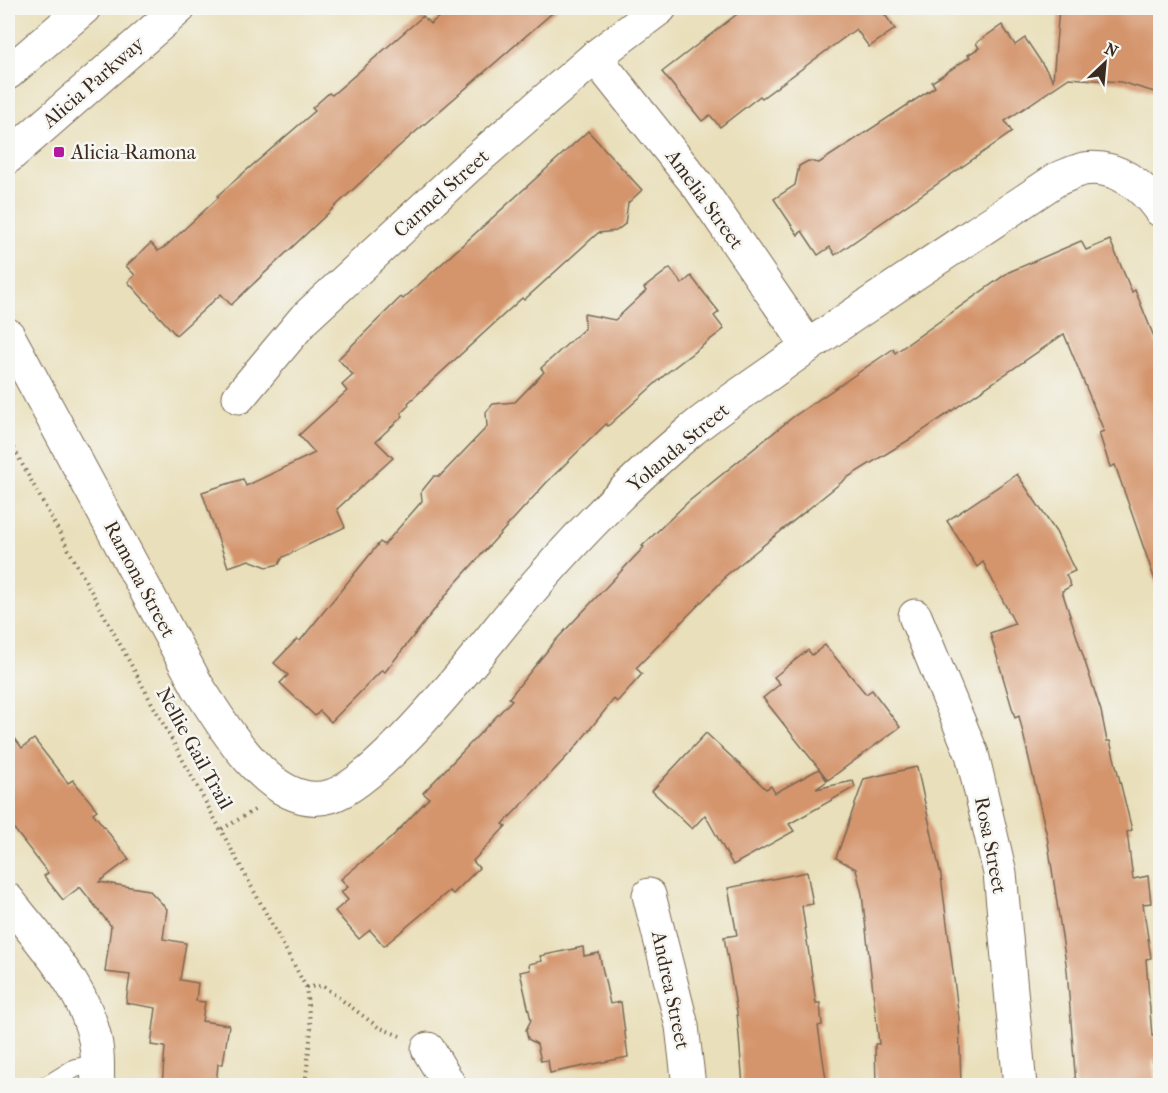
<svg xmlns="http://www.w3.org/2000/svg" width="1168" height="1093" font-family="'IM FELL French Canon',serif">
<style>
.building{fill:#d4946c}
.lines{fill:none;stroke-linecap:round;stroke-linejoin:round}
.service-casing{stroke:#786955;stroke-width:20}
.minor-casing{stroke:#786955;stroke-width:35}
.primary-casing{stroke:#786955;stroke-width:35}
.path{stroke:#786955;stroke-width:4;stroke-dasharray:1.5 4.5;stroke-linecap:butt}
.service{stroke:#fff;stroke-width:18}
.minor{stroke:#fff;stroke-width:33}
.primary{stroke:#fff;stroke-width:33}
.poi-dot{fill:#b5179e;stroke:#f6f6f2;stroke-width:2}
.labels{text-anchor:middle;stroke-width:5;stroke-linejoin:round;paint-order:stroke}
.street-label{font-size:20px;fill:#3b2a1e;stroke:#f6f6f2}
.poi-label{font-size:20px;fill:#3b2a1e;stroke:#f6f6f2;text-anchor:start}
</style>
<rect width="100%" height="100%" fill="#f6f6f2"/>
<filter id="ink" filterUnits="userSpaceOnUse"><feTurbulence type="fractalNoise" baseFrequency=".0167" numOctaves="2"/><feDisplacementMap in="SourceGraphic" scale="12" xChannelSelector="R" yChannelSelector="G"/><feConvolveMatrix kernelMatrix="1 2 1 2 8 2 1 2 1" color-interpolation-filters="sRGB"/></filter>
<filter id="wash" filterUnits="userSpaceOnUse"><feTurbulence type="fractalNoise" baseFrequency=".008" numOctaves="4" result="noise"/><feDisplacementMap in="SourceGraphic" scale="24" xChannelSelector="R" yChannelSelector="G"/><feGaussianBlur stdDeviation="1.35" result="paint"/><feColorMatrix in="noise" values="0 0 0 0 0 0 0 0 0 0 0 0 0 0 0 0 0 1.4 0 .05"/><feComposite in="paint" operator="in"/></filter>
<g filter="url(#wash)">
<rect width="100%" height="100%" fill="#e9dfba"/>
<g id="blocks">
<g class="building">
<path d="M450,8H558L397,148L231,305L221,294L176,335L128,282L135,275L126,266L151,243L158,251L166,246L219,197L217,196L315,111L312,108L329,93L332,95L423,16L430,24Z"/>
<path d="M745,8H883L881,9L895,29L869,47L856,29L762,98L760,96L720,127L710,115L702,121L662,72Z"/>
<path d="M1059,8H1161V94L1121,82L1069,78L1005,121L1012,132L835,255L830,247L818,255L802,231L798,235L774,199L795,185L799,166L808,161L819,163L935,87L932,82L970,57L968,55L979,48L976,43L1002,25L1015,45L1025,38L1053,80Z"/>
<path d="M588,131L642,190L628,203L625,224L616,231L598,233L524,300L522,298L408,403L409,405L401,413L403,416L376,441L393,458L337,509L345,527L283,557L279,564L267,567L249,560L228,567L202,492L243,479L246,486L315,453L299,435L347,391L342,385L353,375L338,359L401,297L403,299Z"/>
<path d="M1110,240L1132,292L1135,290L1161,354V585L1157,586L1115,465L1110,467L1099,433L1104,431L1064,334L912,438L848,477L724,577L725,578L636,668L642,674L617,702L614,699L574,749L503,824L506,826L473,861L479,868L453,894L449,891L384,946L370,930L359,939L335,911L348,900L341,892L348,887L341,879L391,838L429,798L423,793L512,700L509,698L555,641L644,547L642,546L688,502L793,417L893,349L895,353L1009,272L1081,241L1086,250Z"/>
<path d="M670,268L682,284L691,276L719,312L714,316L724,329L668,372L608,426L606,424L547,482L454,585L385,672L382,670L331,722L320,711L315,716L280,683L288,675L274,663L297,639L300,641L380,542L384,545L422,501L421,492L434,476H440L487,427L486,412L493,404L515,402L544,372L541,368L585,328L584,314L615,320L646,291L644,288Z"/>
<path d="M1017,474L1056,532L1075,571L1066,575L1071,586L1062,591L1101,711L1107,741H1110L1132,830L1127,832L1133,879L1148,876L1151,903L1143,904L1151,958L1146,959L1152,1036H1161V1060H1153L1155,1086H1076L1067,970L1047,836L1019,716L1015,718L990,633L1015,624L983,562L977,567L947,521Z"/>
<path d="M825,645L866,694L872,690L900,727L828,780L763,698L780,684L774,677L808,650L812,655Z"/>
<path d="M8,729L22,748L34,739L68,783L73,780L97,810L93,813L129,859L99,882L149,890L167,909L163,939L186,943L180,980L198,983L196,1001L205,1002L202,1021L229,1025L223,1064H218L216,1086H162L165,1047L151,1045L156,1008L126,1003L130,975L105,972L111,926L80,887L63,900L44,876L48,873L8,821Z"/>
<path d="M706,733L766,789L771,786L775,793L819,769L827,781L816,789L853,781L855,787L789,824L794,831L733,865L705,815L692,829L652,791Z"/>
<path d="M917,767L941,876L959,1019L961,1086H876L875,1044H879L862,894L856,869L836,858L864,779Z"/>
<path d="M807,872L813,904L802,906L816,1003H820L822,1025L818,1026L827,1086H743L737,1012L724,937L737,935L728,888Z"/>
<path d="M583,947L584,956L599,953L610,1004L621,1002L628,1057L550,1073L548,1060L541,1061L537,1044L528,1039L526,1030L531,1020L520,972L530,970L529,964L542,961L540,956Z"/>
</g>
</g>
</g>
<g filter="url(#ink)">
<use href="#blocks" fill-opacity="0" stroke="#786955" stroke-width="1.5"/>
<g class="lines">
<defs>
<path id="service" d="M46,1086L75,1068L97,1064"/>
<g id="minor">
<path d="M595,57L699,187L808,346"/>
<path d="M8,335L198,687C224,726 273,814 331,796C377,781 465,671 497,631C554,560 618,492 688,433C714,411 744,392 772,372C864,305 962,243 1057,179C1066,176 1075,171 1084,169C1116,164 1143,186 1160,210"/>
<path d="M239,397L304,319L469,166L595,57L660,8"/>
<path d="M915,616L972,754L1000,873L1020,1086"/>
<path d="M649,895L682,1026L689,1086"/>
<path d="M8,900C42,944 92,994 97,1053C98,1064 97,1075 98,1086"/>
<path d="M428,1049L450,1086"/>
</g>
<g id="primary">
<path d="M8,73L84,8"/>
<path d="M8,157L179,8"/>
</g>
</defs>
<use href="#service" class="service-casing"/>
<use href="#minor" class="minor-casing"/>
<use href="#primary" class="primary-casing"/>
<g class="path">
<path d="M8,438L306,987L311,1030L305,1086"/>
<path d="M222,829L258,808"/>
<path d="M306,987L323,986L378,1027L400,1036"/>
</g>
<use href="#service" class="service"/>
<use href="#minor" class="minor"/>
<use href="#primary" class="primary"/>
</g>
</g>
<rect class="poi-dot" x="53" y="146" width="12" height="12" rx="3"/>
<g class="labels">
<g class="street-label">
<text transform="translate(93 82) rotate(-41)" y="7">Alicia Parkway</text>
<text transform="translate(441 193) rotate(-42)" y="7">Carmel Street</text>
<text transform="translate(705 199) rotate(54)" y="7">Amelia Street</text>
<text transform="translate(678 447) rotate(-40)" y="7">Yolanda Street</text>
<text transform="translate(140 579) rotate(62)" y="7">Ramona Street</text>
<text transform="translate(195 748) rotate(61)" y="7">Nellie Gail Trail</text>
<text transform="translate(991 845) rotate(79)" y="7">Rosa Street</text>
<text transform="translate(671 990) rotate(78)" y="7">Andrea Street</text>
</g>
<g class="poi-label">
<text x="71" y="159">Alicia-Ramona</text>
</g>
</g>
<rect width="1168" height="1093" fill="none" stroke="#f6f6f2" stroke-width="30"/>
<g transform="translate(1105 63) rotate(26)" stroke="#f6f6f2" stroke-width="4.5" paint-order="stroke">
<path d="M0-4.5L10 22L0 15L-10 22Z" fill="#3b2a1e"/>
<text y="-9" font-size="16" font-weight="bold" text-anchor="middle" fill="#3b2a1e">N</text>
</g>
</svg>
